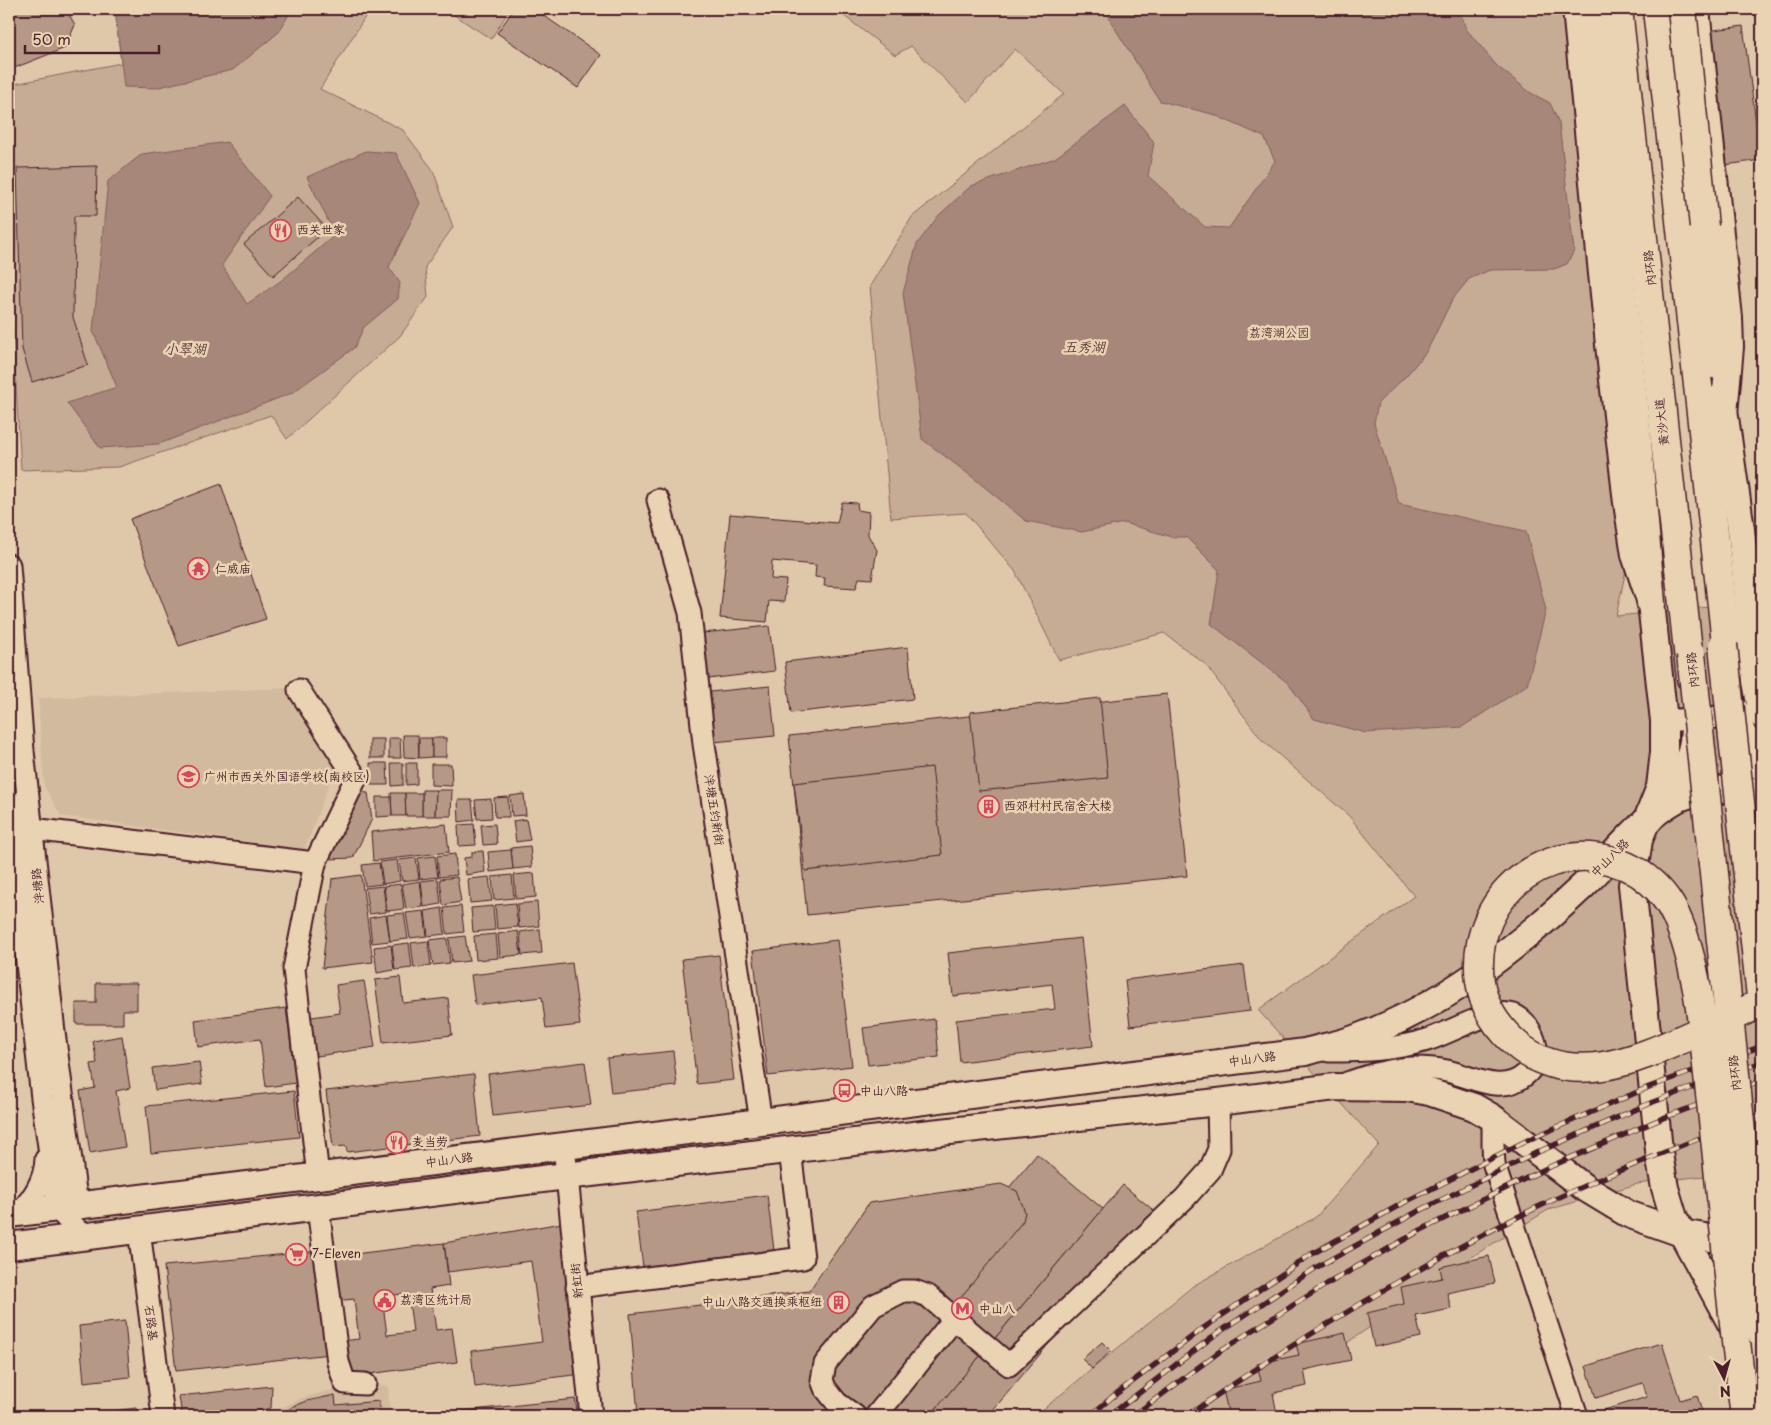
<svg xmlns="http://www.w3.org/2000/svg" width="1771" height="1425" font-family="'Playpen Sans','LXGW WenKai TC',sans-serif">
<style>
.built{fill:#d2ba9f}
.green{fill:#c7ac95;stroke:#886660}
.water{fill:#a6877a;stroke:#815d5a}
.building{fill:#b59986;stroke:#4a1f2b;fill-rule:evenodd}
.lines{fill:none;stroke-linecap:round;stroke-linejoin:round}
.minor-casing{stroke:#4a1f2b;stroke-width:25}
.major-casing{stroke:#4a1f2b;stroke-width:30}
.highway-casing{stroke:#4a1f2b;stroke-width:31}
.minor{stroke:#e9d3b2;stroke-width:21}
.major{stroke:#e9d3b2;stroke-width:26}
.highway{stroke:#e9d3b2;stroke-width:28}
.rail-casing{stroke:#4a1f2b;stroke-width:5.5}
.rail{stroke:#e9d3b2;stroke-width:4;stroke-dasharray:11;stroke-linecap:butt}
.highway-bridge-casing{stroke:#4a1f2b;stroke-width:31;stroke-linecap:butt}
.highway-bridge{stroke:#e9d3b2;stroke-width:28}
.labels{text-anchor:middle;stroke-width:5;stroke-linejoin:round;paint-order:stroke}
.poi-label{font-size:12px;fill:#4a1f2b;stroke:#e9d3b2;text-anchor:start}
.street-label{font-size:12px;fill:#4a1f2b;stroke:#e9d3b2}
.park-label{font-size:12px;fill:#5d343b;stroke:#e9d3b2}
.water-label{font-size:14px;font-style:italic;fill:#61393f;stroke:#e9d3b2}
</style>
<rect width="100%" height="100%" fill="#dfc8aa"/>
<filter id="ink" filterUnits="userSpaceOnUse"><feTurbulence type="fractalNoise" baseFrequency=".02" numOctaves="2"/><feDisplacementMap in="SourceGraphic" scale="10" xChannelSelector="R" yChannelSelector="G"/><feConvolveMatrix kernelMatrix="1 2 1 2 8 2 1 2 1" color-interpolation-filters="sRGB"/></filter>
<g filter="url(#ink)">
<g class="built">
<path d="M286,688L335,768L305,849L61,816L44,786L38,698Z"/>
<path d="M388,1385L390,1416H273L278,1410L302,1398L328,1391Z"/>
</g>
<g class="green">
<path d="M115,9H370L320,89L403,130L433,170L453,227L425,267L428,297L400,336L287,439L271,415L119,467L21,470L9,267V85L121,63Z"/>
<path d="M445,9H510L491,39Z"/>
<path d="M835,9H1567L1629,556L1616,616L1762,602V1169L1637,1184L1548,1210L1481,1251L1316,1364L1246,1416H1035L1193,1286L1316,1217L1379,1145L1258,1010L1414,896L1349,816L1262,740L1205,664L1164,633L1059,660L1015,571L966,513L891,518L870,286L912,217L1064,94L1015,49L968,102L911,46L895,55Z"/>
</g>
<g class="water">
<path d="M115,9H292L279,32L233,70L155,88L124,87Z"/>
<path d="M1107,9H1458L1467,30L1497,66L1531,93L1550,103L1559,123L1574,251L1567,264L1554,269L1490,270L1469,279L1452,300L1427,351L1406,376L1378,403L1374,423L1399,504L1526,531L1546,610L1527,685L1462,727L1366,733L1314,719L1288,683L1211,624L1219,570L1186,537H1172L1124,523L1082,532L1026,521L971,476L922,439L903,293L917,244L939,215L971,186L1055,158L1125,106L1154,142L1148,176L1205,227L1229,228L1275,161L1264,137L1212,114L1160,101L1111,22Z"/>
<path d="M227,142L270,196L222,265L247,304L282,280L335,235L307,177L366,151L396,153L420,203L389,267L400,283L398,299L364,327L354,348L292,393L159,444L100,448L67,403L117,387L93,331L108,181L142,154Z"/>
</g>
<g class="building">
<path d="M9,9H66L75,25L65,48L9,70Z"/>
<path d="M514,9H534L601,55L578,88L497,33Z"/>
<path d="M1743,26L1761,160L1725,165L1707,31Z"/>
<path d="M97,166L96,216H74L73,317L88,365L32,382L22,349L17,168Z"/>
<path d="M298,197L327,229L273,276L244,244Z"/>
<path d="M221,484L266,619L179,646L130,519Z"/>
<path d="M842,502L857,503L858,510L869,512L868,535L877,550L872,579L859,578L856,588L824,586L825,578L815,577L816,565L772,561L771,579L786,580L784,602L769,601L767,622L720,618L730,514L837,523Z"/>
<path d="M769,626L775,671L708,679L703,633Z"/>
<path d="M908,647L913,699L791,713L785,662Z"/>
<path d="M770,686L775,736L714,742L710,692Z"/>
<path d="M1167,694L1187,876L807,915L789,736Z"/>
<path d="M1100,698L1108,778L979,791L970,712Z"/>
<path d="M403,735H418L419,758L404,757Z"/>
<path d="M389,738H400L401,758H389Z"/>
<path d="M419,738H432V757L419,758Z"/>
<rect x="432" y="738" width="14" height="19"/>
<rect x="370" y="739" width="14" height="19"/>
<path d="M370,763H387L388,785H371Z"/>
<path d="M391,763H403V785L392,786Z"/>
<path d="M406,763H417V784L406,785Z"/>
<path d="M431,764H451L452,786L431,785Z"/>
<path d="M932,767L942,855L805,871L794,783Z"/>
<path d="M422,790H436L435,816H422Z"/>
<path d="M436,790H452L451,816H435Z"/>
<path d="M357,792L368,793L372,819L353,858L330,859Z"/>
<path d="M391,793H405L406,816H392Z"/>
<path d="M405,793H422V816H406Z"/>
<path d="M524,794L526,815L512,816L510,796Z"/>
<path d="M376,797H391L392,816L376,817Z"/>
<path d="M508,797L509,817H495L494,798Z"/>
<path d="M491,799L492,818L477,819L475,800Z"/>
<path d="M458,800H472L474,820L459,822Z"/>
<path d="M526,819L530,840L516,842L513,821Z"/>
<path d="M446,824L449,852L373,861L371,832Z"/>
<path d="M474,824L476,845L459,846L458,825Z"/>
<path d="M495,824L497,844L483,845L481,825Z"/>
<path d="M530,846L532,867L513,869L511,848Z"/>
<path d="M511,850L513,869L490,872L488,852Z"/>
<path d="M483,851L485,872L466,875L464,858L472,857V852Z"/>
<path d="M455,854L457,875L439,877L437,856Z"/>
<path d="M435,856L438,877L420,879L418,858Z"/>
<path d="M416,858L419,879L402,881L399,860Z"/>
<path d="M397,860L400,881L383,884L380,862Z"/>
<path d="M379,863L382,884L365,886L362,865Z"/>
<path d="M534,873L536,897L516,899L514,875Z"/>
<path d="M361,875L373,962L322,968L332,879Z"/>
<path d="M512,875L514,898L494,900L492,877Z"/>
<path d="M457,877L461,902L443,905L440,879Z"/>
<path d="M489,877L492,901L470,903L468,879Z"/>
<path d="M438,879L441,904L424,907L421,881Z"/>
<path d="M420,881L423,907L406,909L402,884Z"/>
<path d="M401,884L404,909L387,911L384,886Z"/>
<path d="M383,886L386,912L369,914L365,888Z"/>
<path d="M537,902L539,926L519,928L517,904Z"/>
<path d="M515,903L518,927L497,929L495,905Z"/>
<path d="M461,906L464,932L447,934L444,908Z"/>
<path d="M493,906L495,930L473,932L471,908Z"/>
<path d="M442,908L445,934L428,936L425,911Z"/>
<path d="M424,911L427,936L410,938L406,913Z"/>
<path d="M404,913L408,939L390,941L387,915Z"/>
<path d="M386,915L390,941L372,943L369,918Z"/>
<path d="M540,929L542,953L522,955L520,932Z"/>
<path d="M518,931L521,955L500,957L498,934Z"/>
<path d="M496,934L498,958L476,960L474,936Z"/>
<path d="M465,936L469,961L452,963L449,938Z"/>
<path d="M447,938L450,963L433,965L429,940Z"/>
<path d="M1081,938L1093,1046L960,1062L956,1020L1055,1009L1052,984L953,996L948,953Z"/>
<path d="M837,940L852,1066L768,1076L753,951Z"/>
<path d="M428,941L431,966L414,968L411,943Z"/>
<path d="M409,943L412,968L395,970L392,945Z"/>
<path d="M391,945L394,970L377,973L374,947Z"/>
<path d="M719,955L734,1080L697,1084L682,959Z"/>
<path d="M572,963L580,1025L546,1029L542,997L475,1005L471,975Z"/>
<path d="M1244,965L1250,1011L1130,1026L1125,980Z"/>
<path d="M400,977L403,1003L448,998L452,1035L383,1043L375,980Z"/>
<path d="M364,981L375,1047L311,1057L305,1018L340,1013L336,985Z"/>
<path d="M96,983H137V1010H123V1024H76V1003H96Z"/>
<path d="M286,1008L296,1083L266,1087L260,1039L198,1047L195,1020Z"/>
<path d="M935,1019L939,1057L868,1065L863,1028Z"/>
<path d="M122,1036L130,1088L116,1091L125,1147L90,1153L80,1091L95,1088L91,1064L97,1063L93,1041Z"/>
<path d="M673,1051L677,1086L611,1093L607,1058Z"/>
<path d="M199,1062L202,1084L155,1090L152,1068Z"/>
<path d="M585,1062L591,1105L493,1116L488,1074Z"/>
<path d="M474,1074L480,1136L347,1152L346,1146L333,1147L326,1091Z"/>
<path d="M294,1091L299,1137L151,1153L146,1106Z"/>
<path d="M1037,1154L1103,1209L930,1416L922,1410L916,1416H819Z"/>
<path d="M1001,1184L1017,1191L1025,1212L1023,1221L864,1416H638L630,1314L809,1291L869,1203Z"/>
<path d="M1123,1185L1158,1214L988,1416H930Z"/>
<path d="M767,1195L774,1250L643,1267L636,1212Z"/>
<path d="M562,1223L582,1374L475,1387L471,1351L542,1342L531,1261L448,1272L444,1243Z"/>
<path d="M444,1243L449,1286L430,1289L436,1330L452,1328L457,1362L347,1377L342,1341L359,1339L354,1299L335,1301L330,1257ZM408,1293L413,1332L387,1335L382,1297Z"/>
<path d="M319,1251L330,1354L176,1371L164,1266Z"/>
<path d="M1489,1256L1495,1283L1447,1293L1451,1309L1416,1316L1421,1337L1374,1347L1367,1313L1404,1304L1401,1287L1442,1278L1440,1267Z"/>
<path d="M125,1321L130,1377L84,1382L79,1326Z"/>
<path d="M1345,1333L1351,1360L1304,1370L1307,1386L1273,1393L1277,1414L1267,1416H1229L1223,1390L1261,1381L1257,1364L1299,1355L1296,1344Z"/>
<path d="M1102,1342L1111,1351L1092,1369L1082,1359Z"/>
<path d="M1662,1343L1680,1400L1697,1395L1703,1416H1603L1601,1411L1647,1397L1643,1383L1596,1398L1586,1366Z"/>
<path d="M272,1386L271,1408L251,1413V1416H182L179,1396Z"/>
<path d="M335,1395L336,1405L379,1401L380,1416H280L292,1407L307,1401Z"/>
<path d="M575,1399L578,1416H417Z"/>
<path d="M136,1408L137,1416H74Z"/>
</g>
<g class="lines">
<defs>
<g id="minor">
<path d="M658,500L690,613L704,744L761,1122"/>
<path d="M9,565L23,751L54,1032L77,1206"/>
<path d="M299,690L356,778L315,863L294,969L318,1176"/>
<path d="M1664,721L1746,715"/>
<path d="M9,801L42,1098L58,1209L84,1237"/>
<path d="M32,829L315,863"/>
<path d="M1329,1051C1363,1051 1395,1050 1427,1040C1450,1033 1486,1010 1509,1014C1524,1016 1533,1033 1536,1047C1537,1057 1534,1067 1526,1074C1502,1096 1473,1077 1447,1071C1437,1069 1424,1068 1413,1068C1390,1069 1368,1076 1347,1083"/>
<path d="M1493,1118V1145L1494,1165L1577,1416"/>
<path d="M564,1146L591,1416"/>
<path d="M318,1208L338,1362L345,1383L365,1384"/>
<path d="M20,1213C34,1196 45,1181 46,1159"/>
<path d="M139,1230L163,1416"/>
<path d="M577,1287L803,1258L790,1150"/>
<path d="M855,1416L837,1403L825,1388L822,1380L825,1364L873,1306L903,1291H914L928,1296L1009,1365L1185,1198L1210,1170L1219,1149L1218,1102"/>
<path d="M876,1416L955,1318"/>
</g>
<g id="major">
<path d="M1576,9L1609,345L1627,503L1635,555L1651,603L1664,721V752L1660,787L1639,840L1632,885L1660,1160L1665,1188L1674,1218L1734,1329"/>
<path d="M1696,9L1729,318L1730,347L1724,414"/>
<path d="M1722,396L1741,529L1756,681L1762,715"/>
<path d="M9,1214L761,1122L1305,1052C1323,1047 1342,1044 1359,1037C1445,1005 1517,948 1583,886C1613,857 1640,819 1677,799C1696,790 1743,785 1762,794"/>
<path d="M9,1246L566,1176L922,1134L1218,1102L1335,1087L1407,1088L1429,1092L1474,1107L1493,1118L1585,1188L1628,1214L1681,1233L1717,1239L1747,1240"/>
</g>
<g id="highway">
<path d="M1591,9L1636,430L1651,603"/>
<path d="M1618,9L1691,678"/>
<path d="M1657,9C1679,229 1706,449 1729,670"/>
<path d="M1704,227L1717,365"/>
<path d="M1734,710L1741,733L1762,766"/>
<path d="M1648,820C1673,791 1694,769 1695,729"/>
</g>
</defs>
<use href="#minor" class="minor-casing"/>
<use href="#major" class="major-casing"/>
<use href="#highway" class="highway-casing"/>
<use href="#minor" class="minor"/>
<use href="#major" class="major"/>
<use href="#highway" class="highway"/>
<defs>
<g id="rail">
<path d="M1090,1416L1112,1397L1205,1327L1310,1255L1405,1202L1530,1139L1649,1087L1762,1046"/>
<path d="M1109,1416L1212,1337L1317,1267L1415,1213L1538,1152L1653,1102L1762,1062"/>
<path d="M1133,1416L1223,1349L1327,1284L1421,1230L1547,1168L1663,1118L1762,1081"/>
<path d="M1187,1416C1253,1369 1321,1327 1391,1286C1439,1258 1488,1231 1538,1207C1612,1172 1687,1143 1762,1114"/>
</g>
</defs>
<use href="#rail" class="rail-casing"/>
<use href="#rail" class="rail"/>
<defs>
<g id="highway-bridge">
<path d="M1682,9L1704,227"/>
<path d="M1723,645L1762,1006"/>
<path d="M1691,654L1762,1332"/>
<path d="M1745,1416C1731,1312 1723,1206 1711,1102C1704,1043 1700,969 1676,916C1668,898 1655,884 1639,873C1560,825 1468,891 1480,981C1483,1007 1497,1027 1516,1044C1569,1089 1634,1061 1689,1036C1713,1025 1738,1014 1762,1003"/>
</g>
</defs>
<use href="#highway-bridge" class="highway-bridge-casing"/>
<use href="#highway-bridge" class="highway-bridge"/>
</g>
</g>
<defs>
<symbol id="restaurant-ring" viewBox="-11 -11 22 22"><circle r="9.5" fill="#e9d3b2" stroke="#d1495b" stroke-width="1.5"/><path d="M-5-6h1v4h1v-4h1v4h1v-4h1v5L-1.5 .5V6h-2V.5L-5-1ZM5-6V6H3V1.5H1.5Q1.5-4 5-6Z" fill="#d1495b"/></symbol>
<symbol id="temple-ring" viewBox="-11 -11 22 22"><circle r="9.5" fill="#e9d3b2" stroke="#d1495b" stroke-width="1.5"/><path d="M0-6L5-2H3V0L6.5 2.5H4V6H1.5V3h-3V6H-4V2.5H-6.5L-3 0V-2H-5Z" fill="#d1495b"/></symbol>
<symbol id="school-ring" viewBox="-11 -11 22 22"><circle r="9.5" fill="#e9d3b2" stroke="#d1495b" stroke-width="1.5"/><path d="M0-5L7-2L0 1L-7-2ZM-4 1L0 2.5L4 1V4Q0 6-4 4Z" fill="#d1495b"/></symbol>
<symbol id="building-ring" viewBox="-11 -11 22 22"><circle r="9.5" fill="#e9d3b2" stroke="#d1495b" stroke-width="1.5"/><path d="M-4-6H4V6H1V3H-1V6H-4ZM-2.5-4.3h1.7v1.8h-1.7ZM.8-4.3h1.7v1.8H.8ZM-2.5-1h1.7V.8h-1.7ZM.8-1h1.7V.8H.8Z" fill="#d1495b"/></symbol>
<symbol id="bus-ring" viewBox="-11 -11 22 22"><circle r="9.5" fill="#e9d3b2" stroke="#d1495b" stroke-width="1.5"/><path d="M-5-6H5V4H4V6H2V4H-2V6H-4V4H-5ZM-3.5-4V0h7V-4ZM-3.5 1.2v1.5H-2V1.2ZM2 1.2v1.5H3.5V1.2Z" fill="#d1495b"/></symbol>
<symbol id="supermarket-ring" viewBox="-11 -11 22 22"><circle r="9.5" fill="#e9d3b2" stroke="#d1495b" stroke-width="1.5"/><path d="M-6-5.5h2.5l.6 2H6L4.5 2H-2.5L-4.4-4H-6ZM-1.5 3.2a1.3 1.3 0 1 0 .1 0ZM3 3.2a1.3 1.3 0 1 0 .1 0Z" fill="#d1495b"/></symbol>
<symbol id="civic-ring" viewBox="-11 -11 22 22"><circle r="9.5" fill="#e9d3b2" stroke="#d1495b" stroke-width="1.5"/><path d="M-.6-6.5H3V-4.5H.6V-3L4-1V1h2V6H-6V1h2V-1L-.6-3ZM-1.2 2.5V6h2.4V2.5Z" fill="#d1495b"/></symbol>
<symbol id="metro-ring" viewBox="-11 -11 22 22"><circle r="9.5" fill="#e9d3b2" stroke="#d1495b" stroke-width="1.5"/><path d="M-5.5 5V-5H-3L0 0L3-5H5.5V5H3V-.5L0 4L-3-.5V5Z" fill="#d1495b"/></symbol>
</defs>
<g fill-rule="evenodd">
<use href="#restaurant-ring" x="268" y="218" width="25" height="25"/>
<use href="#temple-ring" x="186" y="556" width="25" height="25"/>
<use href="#school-ring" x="176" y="764" width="25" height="25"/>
<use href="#building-ring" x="976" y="794" width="25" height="25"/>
<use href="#bus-ring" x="832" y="1078" width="25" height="25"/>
<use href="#restaurant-ring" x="384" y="1130" width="25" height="25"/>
<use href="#supermarket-ring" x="284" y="1242" width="25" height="25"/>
<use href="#civic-ring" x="372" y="1288" width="25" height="25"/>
<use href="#building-ring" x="826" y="1290" width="25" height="25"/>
<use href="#metro-ring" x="950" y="1296" width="25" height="25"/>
</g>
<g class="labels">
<g class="poi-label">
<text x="297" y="234">西关世家</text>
<text x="215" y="573">仁威庙</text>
<text x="204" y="781">广州市西关外国语学校(南校区)</text>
<text x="1004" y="810">西郊村村民宿舍大楼</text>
<text x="860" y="1095">中山八路</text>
<text x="412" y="1146">麦当劳</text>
<text x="312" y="1258">7-Eleven</text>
<text x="400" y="1304">荔湾区统计局</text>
<text x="822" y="1306" text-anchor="end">中山八路交通换乘枢纽</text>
<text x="979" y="1313">中山八</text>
</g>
<g class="street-label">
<text transform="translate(1650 268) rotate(-96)" y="4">内环路</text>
<text transform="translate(1662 422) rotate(-96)" y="4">黄沙大道</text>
<text transform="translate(1693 670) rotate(-96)" y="4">内环路</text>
<text transform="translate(714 810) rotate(81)" y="4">泮塘五约新街</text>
<text transform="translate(1610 858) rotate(-45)" y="4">中山八路</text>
<text transform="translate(38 886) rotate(-96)" y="4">泮塘路</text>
<text transform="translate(1252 1059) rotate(-7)" y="4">中山八路</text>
<text transform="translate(1735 1073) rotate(-96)" y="4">内环路</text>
<text transform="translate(449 1160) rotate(-7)" y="4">中山八路</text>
<text transform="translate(577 1281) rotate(-96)" y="4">新虹街</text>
<text transform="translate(151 1323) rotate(83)" y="4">石路基</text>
</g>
<g class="park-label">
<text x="1279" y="337">荔湾湖公园</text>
</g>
<g class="water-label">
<text x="1084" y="352">五秀湖</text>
<text x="185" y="354">小翠湖</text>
</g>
</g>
<rect width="1771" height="1425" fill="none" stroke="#e9d3b2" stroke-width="30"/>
<rect x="15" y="15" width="1741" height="1395" fill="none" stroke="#4a1f2b" stroke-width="2" filter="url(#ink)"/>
<g transform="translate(1724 1378) rotate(174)" stroke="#e9d3b2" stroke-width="4" paint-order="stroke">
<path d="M0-4L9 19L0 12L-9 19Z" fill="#4a1f2b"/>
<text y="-8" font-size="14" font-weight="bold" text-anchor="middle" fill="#4a1f2b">N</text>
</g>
<path d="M25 45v8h134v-8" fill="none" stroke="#4a1f2b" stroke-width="2.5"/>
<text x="32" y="45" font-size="15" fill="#4a1f2b" stroke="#e9d3b2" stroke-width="4" paint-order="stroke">50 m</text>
</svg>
